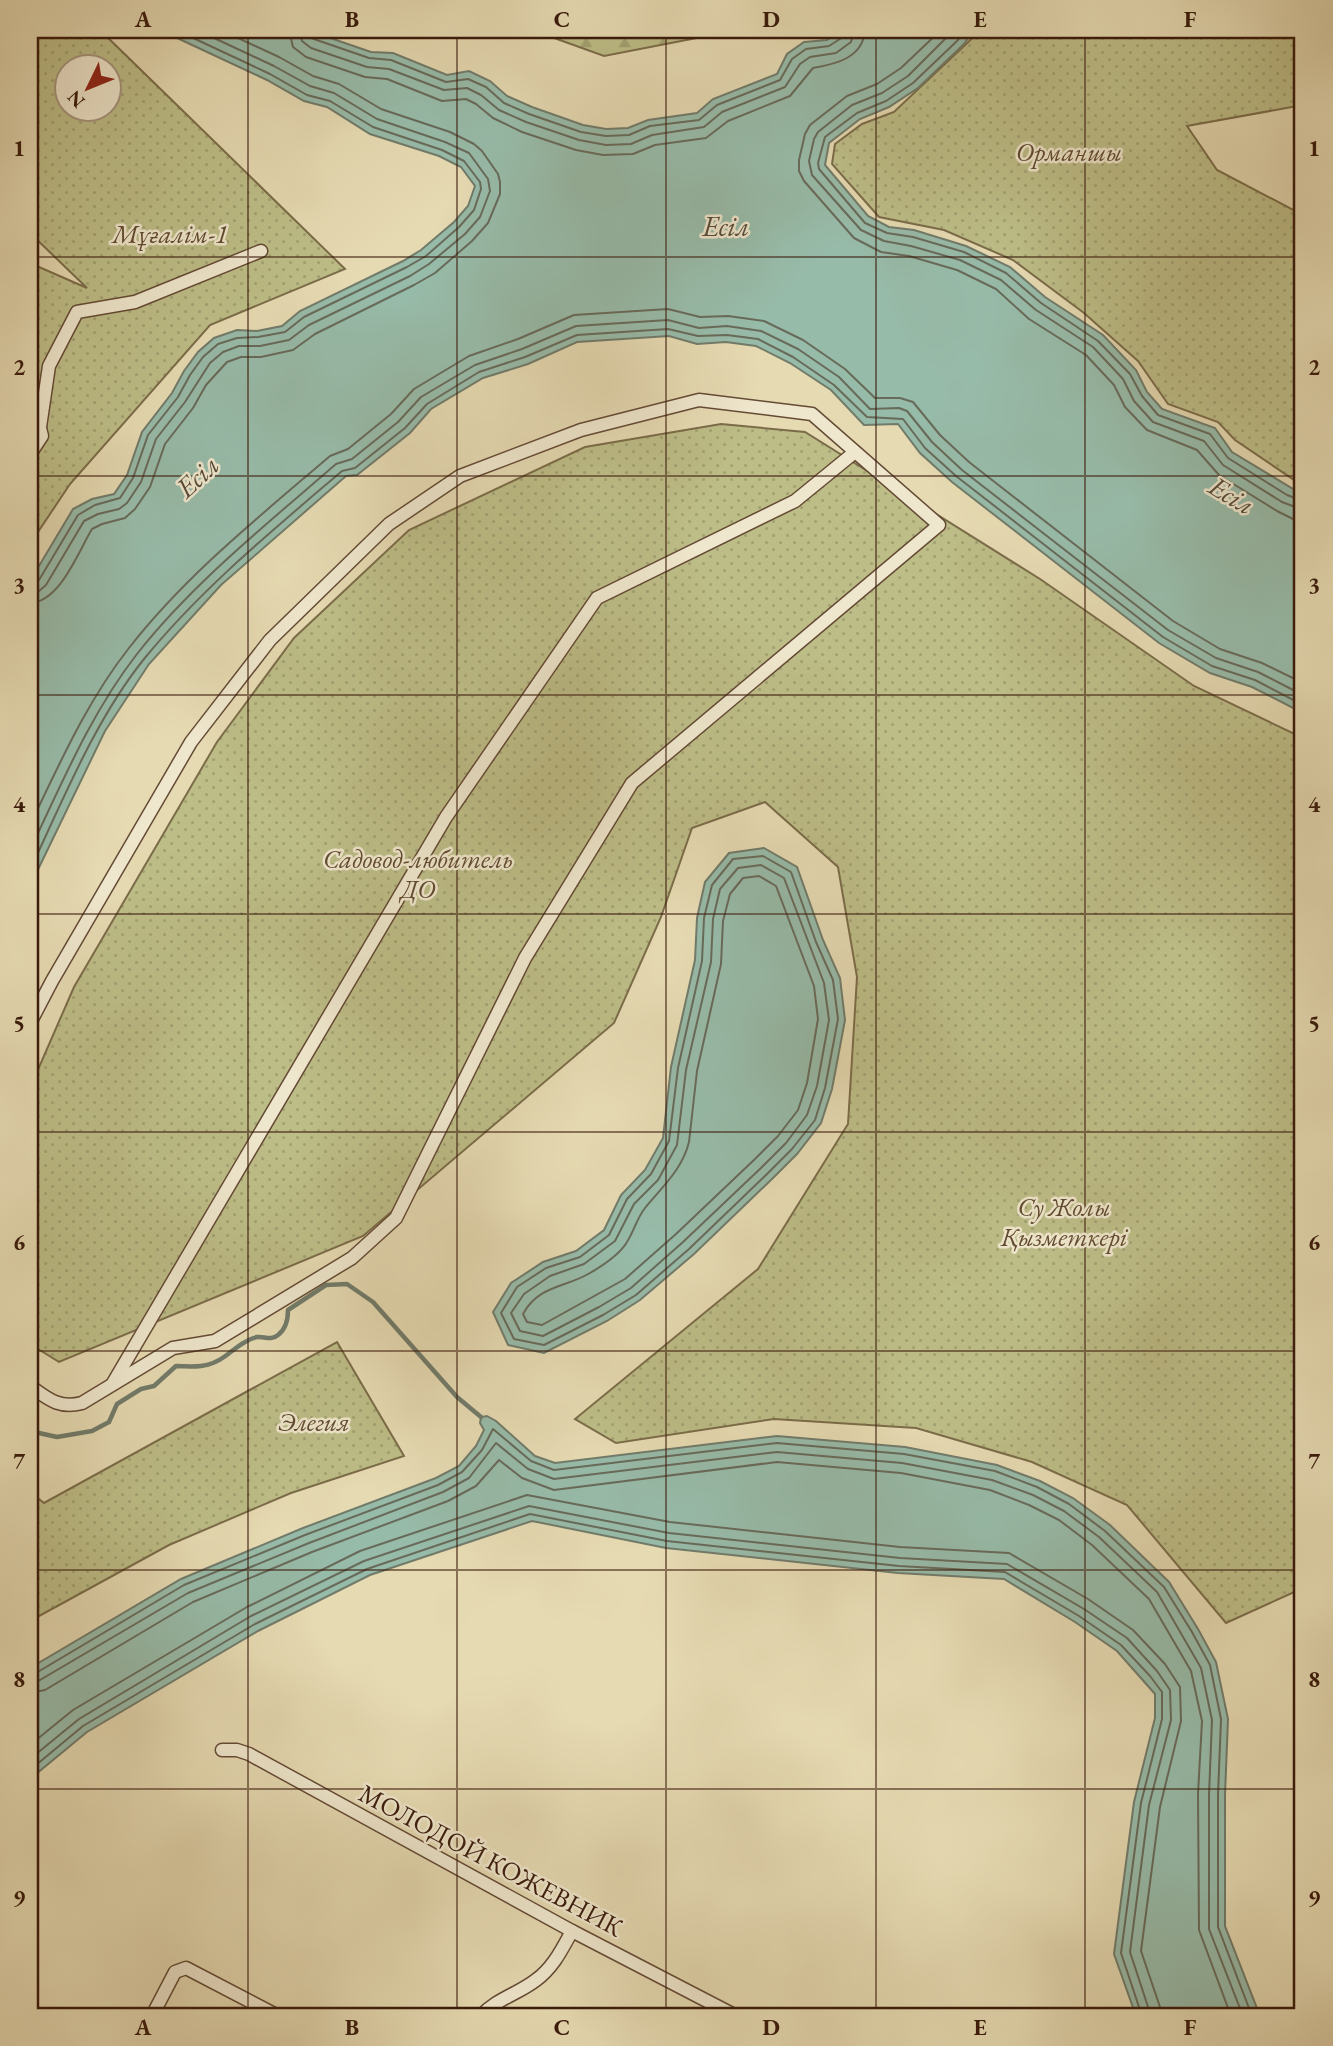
<svg xmlns="http://www.w3.org/2000/svg" width="1333" height="2046" font-family="'EB Garamond',serif">
<style>
.forest{fill:url(#forest-firs);stroke:#7b6c49;stroke-width:2}
.garden{fill:url(#garden-dots);stroke:#7b6c49;stroke-width:2;fill-rule:evenodd}
.water{fill:#97bba9;stroke:#717b6a;stroke-width:2}
.lines{fill:none;stroke-linecap:round;stroke-linejoin:round}
.shore{stroke:#686a5a;stroke-width:2}
.stream{stroke:#717b6a;stroke-width:4.5}
.street-casing{stroke:#644a35;stroke-width:15}
.street{stroke:#efe7cd;stroke-width:12}
.grid{fill:none;stroke:#391a0b;stroke-width:2;stroke-opacity:0.55}
.labels{text-anchor:middle;stroke-width:5;stroke-linejoin:round;paint-order:stroke}
.park-label{font-size:26px;font-style:italic;fill:#614b30;stroke:#efe7cd}
.street-label{font-size:26px;fill:#391a0b;stroke:#efe7cd}
.water-label{font-size:28px;font-style:italic;fill:#554a3a;stroke:#efe7cd}
.neatline{fill:none;stroke:#391a0b;stroke-width:2.5}
.grid-label{font-size:23px;text-anchor:middle;font-weight:bold;fill:#391a0b}
</style>
<defs>
<pattern id="forest-firs" width="22" height="20" patternUnits="userSpaceOnUse" patternTransform="scale(1.75)"><rect width="22" height="20" fill="#bdbd87"/><path d="M5 1l3.5 6h-7zM16 11l3.5 6h-7z" fill="#a3a273"/></pattern>
<pattern id="garden-dots" width="8" height="8" patternUnits="userSpaceOnUse" patternTransform="scale(1.75)"><rect width="8" height="8" fill="#bdbd87"/><path d="M2 2h.1M6 6h.1" fill="none" stroke="#a3a273" stroke-width="1.8" stroke-linecap="round"/></pattern>
</defs>
<rect width="100%" height="100%" fill="#e6dab2"/>
<filter id="stains"><feTurbulence type="fractalNoise" baseFrequency=".00286" numOctaves="4"/><feColorMatrix values="0 0 0 0 .2 0 0 0 0 .09 0 0 0 0 .02 0 0 0 .5 -.17"/></filter>
<radialGradient id="worn" r=".72"><stop offset=".6" stop-color="#630" stop-opacity="0"/><stop offset="1" stop-color="#630" stop-opacity=".3"/></radialGradient>
<path class="forest" d="M532,30H738L604,56Z"/>
<g class="garden">
<path d="M30,30H100L345,269L210,325L70,484L30,544V263L87,288L30,233ZM66,66H108V108H66Z"/>
<path d="M981,30H1303V105L1187,126L1217,170L1303,215V486L1235,440L1218,422L1168,404L1138,361L1084,313L1013,260L944,230L879,217L832,164L835,144L862,124L894,112Z"/>
<path d="M721,424L805,432L1040,579L1194,686L1303,738V1588L1226,1623L1127,1505L1032,1462L916,1428L774,1419L616,1443L575,1419L758,1269L848,1124L857,977L838,867L765,802L692,828L661,917L614,1023L363,1236L59,1362L30,1344V1088L74,987L217,742L294,638L409,530L585,447Z"/>
<path d="M337,1342L404,1456L291,1493L169,1545L30,1621V1492L44,1503Z"/>
</g>
<g class="water">
<path d="M160,30H307L371,52L393,53L447,75L469,71L490,81L507,96L532,107L583,125L606,129L628,128L648,120L697,113L713,99L777,74L787,54L804,42L827,40L843,30H974L964,44L918,88L889,107L860,119L829,143L825,165L868,216L889,227L914,230L966,246L1010,267L1045,297L1103,335L1136,370L1147,392L1162,409L1215,428L1232,452L1303,495V713L1252,687L1210,673L1159,643L952,482L920,453L898,424L864,425L831,390L790,363L756,346L726,342L697,344L669,336L577,342L528,364L483,378L431,409L410,433L357,475L346,476L221,585L149,664L105,731L30,886V581L73,509L92,499L114,494L127,475L142,432L172,393L184,371L198,352L214,338L237,330L257,331L282,326L300,311L403,261L421,250L454,222L468,206L475,186L461,167L439,156L370,134L327,107L304,101L267,80Z"/>
<path d="M764,848L797,867L823,940L840,978L845,1020L832,1089L821,1123L797,1154L773,1178L694,1254L640,1300L607,1321L544,1353L508,1345L493,1312L511,1283L543,1262L576,1251L604,1230L621,1195L645,1170L663,1138L671,1067L695,960L697,918L705,882L729,853Z"/>
<path d="M487,1416L496,1421L535,1456L555,1463L777,1436L905,1447L997,1465L1040,1481L1073,1498L1110,1525L1169,1582L1198,1629L1216,1662L1228,1719L1225,1795V1926L1260,2016H1136L1114,1954L1134,1802L1155,1718V1694L1117,1651L1075,1622L1004,1579L898,1573L666,1548L532,1521L370,1575L258,1631L87,1732L30,1779V1668L181,1579L303,1528L436,1478L459,1466L476,1446L484,1430L480,1423L481,1417Z"/>
</g>
<g class="lines">
<g class="shore">
<path d="M289,30L293,47L306,57L365,77L387,79L442,101L466,99L476,104L493,118L522,132L576,150L603,155L633,154L655,145L706,138L728,121L790,96L813,68C836,64 863,58 865,30"/>
<path d="M299,30L302,41L311,48L367,67L389,69L444,90L467,88L481,95L499,110L526,122L579,140L606,145L631,144L652,135L704,127L722,112L785,87L800,64L810,57L836,53L851,42L854,30"/>
<path d="M308,30L311,38L369,58L391,60L446,82L468,79L486,87L504,103L529,114L581,132L606,136L629,135L650,126L699,120L717,105L780,80L792,59L806,49L829,46L843,37L845,30"/>
<path d="M941,30L901,68L877,84L847,96L810,125L805,134L799,160V171L804,181L854,238L881,252L909,256L957,270L996,289L1029,319L1086,355L1114,385L1125,407L1147,430L1197,450L1219,475L1277,511L1293,519L1303,520"/>
<path d="M954,30L908,76L882,93L852,105L818,132L814,139L809,161L812,175L861,230L884,241L911,246L960,260L1001,280L1036,310L1093,347L1123,379L1134,401L1153,422L1204,441L1223,465L1282,502L1303,510"/>
<path d="M965,30L958,40L913,83L886,101L857,113L825,137L818,163L819,169L865,223L887,233L913,237L964,252L1006,273L1041,303L1098,341L1130,374L1142,396L1158,415L1210,434L1228,458L1287,495L1303,501"/>
<path d="M30,583L39,580L78,515L95,505L120,498L133,478L148,435L178,397L190,375L203,357L218,344L237,338L258,337L285,332L304,317L407,267L426,256L459,227L474,210L481,189L480,182L464,161L442,150L373,127L330,101L307,95L270,74L176,30"/>
<path d="M30,592L39,591L46,585L84,521L98,514L119,509L127,503L141,482L156,439L185,402L210,363L223,352L239,346H260L289,340L309,325L410,276L429,264L465,234L480,217L490,191L488,179L469,153L445,142L377,119L334,93L310,86L274,66L197,30"/>
<path d="M30,603C60,602 78,552 92,529L102,524L125,518L135,509L150,487L165,444L193,408L206,385L227,362L241,357H261L293,350L315,334L414,285L435,273L472,241L488,223L500,194V182L498,174L482,151L474,144L450,132L381,109L339,84L313,76L279,57L221,30"/>
<path d="M30,825C59,765 87,701 129,648C186,575 260,516 330,456L348,449L391,414L414,389L469,356L518,339L574,315L668,309L700,317L728,316L764,321L803,340L845,369L875,398H900L913,402L940,435L969,462L1173,621L1220,649L1262,663L1303,683"/>
<path d="M30,850C62,783 91,713 137,654C192,584 268,523 336,464L352,459L398,422L421,397L475,365L522,349L576,326L668,320L699,328L727,326L761,331L798,349L839,377L870,409L899,408L907,411L932,442L962,470L1168,630L1216,658L1258,672L1303,695"/>
<path d="M763,856L791,872L816,942L833,980L838,1019L825,1088L815,1120L792,1149L768,1173L689,1249L636,1295L603,1315L544,1345L514,1339L501,1313L517,1287L546,1268L580,1257L609,1235L627,1199L651,1174L669,1141L678,1068L702,961L704,918L712,885L733,859Z"/>
<path d="M761,865L784,878L824,983L829,1020L817,1086L807,1115L786,1143L762,1167L683,1242L631,1288L599,1307L543,1336L520,1331L511,1313L524,1294L550,1276L584,1264L615,1241L634,1204L658,1180L677,1145L686,1070L711,962L713,919L720,889L738,868Z"/>
<path d="M30,870C63,800 95,720 144,659C202,588 273,530 342,471L355,468L405,428L427,404L479,372L525,357L577,335L668,329L698,336L727,335L758,339L793,357L834,385L867,417L903,419L925,448L956,476L1163,637L1212,666L1255,680L1303,705"/>
<path d="M759,876L776,886L814,986L818,1019L807,1083L798,1110L778,1136L755,1159L676,1234L625,1279L542,1325L527,1322L523,1314C539,1285 565,1288 590,1273C602,1266 620,1254 627,1242C634,1231 637,1218 645,1208C662,1187 682,1170 689,1142L697,1071L721,964L723,921L730,894L743,878Z"/>
<path d="M30,1674L36,1673L184,1585L305,1535L438,1485L462,1472L482,1450L493,1429L531,1461L554,1470L777,1443L904,1454L995,1471L1037,1487L1069,1504L1105,1531L1164,1587L1192,1632L1210,1665L1221,1719L1218,1795V1927L1252,2016"/>
<path d="M30,1683L40,1680L188,1593L309,1543L443,1492L469,1478L496,1443L528,1469L554,1479L777,1452L902,1463L992,1480L1033,1495L1064,1511L1099,1537L1157,1592L1201,1668L1212,1720L1209,1795V1929L1243,2016"/>
<path d="M30,1693L45,1690L193,1602L312,1552L448,1501L476,1486L499,1460L522,1478L554,1490L777,1462L901,1473L990,1490L1029,1505L1059,1520L1092,1545L1149,1599L1191,1671L1202,1721L1198,1794L1199,1930L1231,2016"/>
<path d="M30,1745L73,1710L247,1607L360,1551L527,1495L670,1522L900,1547L1009,1553L1088,1599L1133,1630L1165,1664L1180,1687L1181,1721L1160,1807L1141,1951L1160,2007L1161,2016"/>
<path d="M30,1759L79,1719L251,1616L364,1561L529,1506L669,1533L900,1558L1007,1564L1084,1609L1127,1638L1157,1671L1170,1690L1171,1720L1149,1805L1130,1952L1151,2016"/>
<path d="M30,1770L83,1726L255,1624L367,1569L530,1514L667,1541L899,1566L1005,1572L1079,1616L1121,1645L1150,1676L1162,1692V1719L1141,1803L1121,1953L1142,2016"/>
</g>
<path class="stream" d="M30,1431L57,1437L92,1431L109,1422L117,1404L141,1389L154,1386L176,1366C193,1367 209,1368 224,1357C234,1350 244,1340 257,1337C264,1336 271,1341 278,1335C286,1329 288,1319 288,1310L326,1285L347,1284L373,1302L457,1397L481,1417"/>
<defs>
<g id="street">
<path d="M30,389L42,436L30,454"/>
<path d="M40,427L49,366L77,312L135,302L261,251"/>
<path d="M30,1023L52,981L191,742L270,640L389,524L460,476L581,430L699,400L812,414L939,525L632,783L525,958L396,1218L352,1258L215,1341L173,1348L82,1403C59,1409 48,1399 30,1386"/>
<path d="M113,1383L446,817L597,598L795,501L855,452"/>
<path d="M222,1750H237L249,1754L572,1931L736,2016"/>
<path d="M152,2016L175,1972L186,1968L278,2016"/>
<path d="M481,2016C496,1999 518,1994 536,1980C553,1968 562,1949 572,1931"/>
</g>
</defs>
<use href="#street" class="street-casing"/>
<use href="#street" class="street"/>
</g>
<path class="grid" d="M248,30V2016M457,30V2016M666,30V2016M876,30V2016M1085,30V2016M30,257H1303M30,476H1303M30,695H1303M30,914H1303M30,1132H1303M30,1351H1303M30,1570H1303M30,1789H1303"/>
<g class="labels">
<g class="park-label">
<text x="1069" y="161">Орманшы</text>
<text x="170" y="243">Мұғалім-1</text>
<text x="418" y="868">Садовод-любитель<tspan x="418" dy="30">ДО</tspan></text>
<text x="1064" y="1216">Су Жолы<tspan x="1064" dy="30">Қызметкері</tspan></text>
<text x="314" y="1431">Элегия</text>
</g>
<g class="street-label">
<text transform="translate(491 1860) rotate(28)" y="9">МОЛОДОЙ КОЖЕВНИК</text>
</g>
<g class="water-label">
<text x="726" y="236">Есіл</text>
<text transform="translate(197 476) rotate(-43)" y="10">Есіл</text>
<text transform="translate(1232 495) rotate(31)" y="10">Есіл</text>
</g>
</g>
<rect width="1333" height="2046" fill="none" stroke="#e6dab2" stroke-width="77"/>
<g transform="translate(88 88) rotate(227)"><circle r="33" fill="#efe7cd" stroke="#a6957f" stroke-width="2"/>
<path d="M0-5L12 26L0 18L-12 26Z" fill="#8f2418"/>
<text y="-10" font-size="19" font-weight="bold" text-anchor="middle" fill="#391a0b">N</text>
</g>
<rect x="38" y="38" width="1256" height="1970" class="neatline"/>
<g class="grid-label">
<text x="143" y="27">A</text>
<text x="352" y="27">B</text>
<text x="562" y="27">C</text>
<text x="771" y="27">D</text>
<text x="980" y="27">E</text>
<text x="1190" y="27">F</text>
<text x="19" y="156">1</text>
<text x="1314" y="156">1</text>
<text x="19" y="375">2</text>
<text x="1314" y="375">2</text>
<text x="19" y="593">3</text>
<text x="1314" y="593">3</text>
<text x="19" y="812">4</text>
<text x="1314" y="812">4</text>
<text x="19" y="1031">5</text>
<text x="1314" y="1031">5</text>
<text x="19" y="1250">6</text>
<text x="1314" y="1250">6</text>
<text x="19" y="1469">7</text>
<text x="1314" y="1469">7</text>
<text x="19" y="1687">8</text>
<text x="1314" y="1687">8</text>
<text x="19" y="1906">9</text>
<text x="1314" y="1906">9</text>
<text x="143" y="2035">A</text>
<text x="352" y="2035">B</text>
<text x="562" y="2035">C</text>
<text x="771" y="2035">D</text>
<text x="980" y="2035">E</text>
<text x="1190" y="2035">F</text>
</g>
<rect width="100%" height="100%" filter="url(#stains)"/>
<rect width="100%" height="100%" fill="url(#worn)"/>
</svg>
